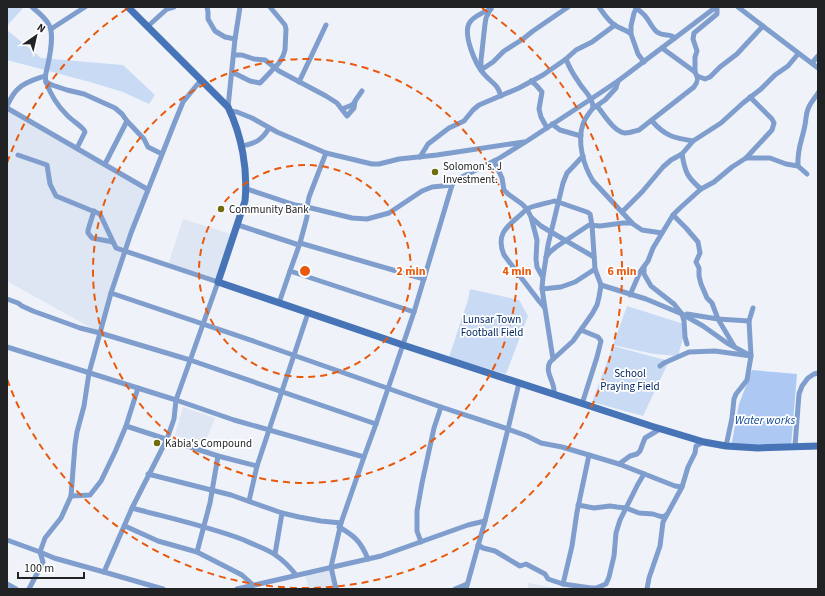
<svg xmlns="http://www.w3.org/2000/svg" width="825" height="596" font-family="'Source Sans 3',sans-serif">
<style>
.built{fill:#dde6f2}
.green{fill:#c9daf4}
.water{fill:#adc9f3}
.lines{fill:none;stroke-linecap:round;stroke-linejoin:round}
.street{stroke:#7f9ecd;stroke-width:5}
.secondary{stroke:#4774b7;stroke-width:7}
.ring{fill:none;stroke:#e8590c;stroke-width:2;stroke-dasharray:7 5}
.poi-dot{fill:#6f6c0c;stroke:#fff;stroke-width:1.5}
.labels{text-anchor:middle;stroke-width:3.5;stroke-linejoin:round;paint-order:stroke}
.poi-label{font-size:11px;fill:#212224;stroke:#fff;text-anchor:start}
.park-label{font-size:11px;fill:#002660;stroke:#fff}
.water-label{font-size:12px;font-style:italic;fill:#124b9a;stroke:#fff}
.centre{fill:#e8590c;stroke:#fff;stroke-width:2}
.ring-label{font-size:12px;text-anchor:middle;font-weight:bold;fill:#e8590c;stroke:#fff;stroke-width:3.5;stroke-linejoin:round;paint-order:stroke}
</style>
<rect width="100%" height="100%" fill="#eff3f9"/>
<g class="built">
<path d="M7,109L147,189L100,333L7,281Z"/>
<path d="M183,219L234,235L218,282L168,265Z"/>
<path d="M183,407L215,418L204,445L175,435Z"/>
<path d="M333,570L336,589H309L305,576Z"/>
<path d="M528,583L556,588L557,589H528Z"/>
</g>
<g class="green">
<path d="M7,7H24L7,26Z"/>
<path d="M7,30L41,58L123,65L155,95L149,104L123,92L90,82L7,60Z"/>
<path d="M470,289L519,300L528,316L506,374L449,357L468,300Z"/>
<path d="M627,306L687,325L678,356L654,354L613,345Z"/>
<path d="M613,346L669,361L643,416L592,402Z"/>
</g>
<path class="water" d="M752,370L797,374L791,446L731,447L739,404Z"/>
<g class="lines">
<g class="street">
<path d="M32,7C38,12 46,18 49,25C54,33 50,55 48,64C47,71 44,75 46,82C50,93 58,106 66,114C71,120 79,124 84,130L85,132L77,148"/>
<path d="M207,7L208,12V19L215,31L225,37L235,39"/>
<path d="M599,7C604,14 609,22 616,26C621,29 627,30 631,34"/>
<path d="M637,7L634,13L631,26V34L638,54L644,62"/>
<path d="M738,7L818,68"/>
<path d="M636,8C640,11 643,13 646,17C650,22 652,28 657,32C664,37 670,33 675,38"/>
<path d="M491,9C484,12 474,16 470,22C462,33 475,64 484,74C488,79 493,82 497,87C499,90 500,93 501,96"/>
<path d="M147,27L167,9L174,7"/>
<path d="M51,29L85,7"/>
<path d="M234,55H242L254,59L265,60L279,71L326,96L337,103L347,116L354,108L355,101L362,91"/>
<path d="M566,59C569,67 573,74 578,81C583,90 593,97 593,108C589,113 585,118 583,124C577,141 583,165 593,181L633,224L642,230L662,233"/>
<path d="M812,63L818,56"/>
<path d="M481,69V60L485,24L486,18L491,8"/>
<path d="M481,70L493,62L504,51L523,39L533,31L568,7"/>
<path d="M695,72V57L697,51L693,39L694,33L717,14V7"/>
<path d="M232,73L236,74L250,81L260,83L279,63L283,56L285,50L286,29L285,25L270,7"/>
<path d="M697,76L705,79L710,77L720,67L737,54L763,26"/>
<path d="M531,81L536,85L542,92L539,109L541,117L547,128"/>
<path d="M46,82L52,85L67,90L84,94L115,108L122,114L127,121L105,164"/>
<path d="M299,82L326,25"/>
<path d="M7,106C10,100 13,93 18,89C25,82 36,79 45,76"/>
<path d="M597,106C604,114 613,131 625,133C630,133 635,131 639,130L694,87C698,82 699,78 695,72L662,48"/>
<path d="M228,107L235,39L240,7"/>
<path d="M595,107L605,100L616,88L618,81"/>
<path d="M7,108L147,189"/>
<path d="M342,109L352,105L355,102"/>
<path d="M230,111L237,112L252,118L277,132L326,153L372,164H379L399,159L437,155L524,142"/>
<path d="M127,121L144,139L148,147L162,154"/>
<path d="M652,121C665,136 674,138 693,141"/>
<path d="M552,124L560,130L581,136"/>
<path d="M241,146C255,144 262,140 269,128"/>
<path d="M682,154C685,172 687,177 701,189"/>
<path d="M18,155L47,165L50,184L56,196L100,214L116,248L218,282L176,400L174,419L167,439L132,508L104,572L54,558L40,552"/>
<path d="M420,157L428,144L449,128L464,121L473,110L479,105L519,88L543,75L566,59L576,50L592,42L615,25"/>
<path d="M746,158H770L786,164L798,166"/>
<path d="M494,161L502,178L504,190L508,194L522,204L527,209L531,217L537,240L536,259L537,267L542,276"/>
<path d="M807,174L798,166C797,148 802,141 805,125C806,120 806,114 808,109C810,103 815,98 818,93"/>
<path d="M247,189L295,205L307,207L309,197L326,153"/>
<path d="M94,211L88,230V233L92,238L113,242"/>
<path d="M622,212L642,192L663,167L671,160L682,154L693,141L721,123L743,103L761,89L775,75L788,66L798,54"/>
<path d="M673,215L686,228L698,242L700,253L696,262L699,268V276L701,284L707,298L712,303L718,319L734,346"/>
<path d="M532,218L541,226L551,232L594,257"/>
<path d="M238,225L299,245"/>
<path d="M300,243L424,279"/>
<path d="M546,257L550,252L556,247L589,225L600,226L623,223H632"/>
<path d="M644,268V274L651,286L674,304L682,314L684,321L685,337L687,344"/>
<path d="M601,285L646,299L682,314L703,326L727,343L751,356L747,380L740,389L736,394L734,399L732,418L726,446"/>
<path d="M542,289L561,287L575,282L595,269"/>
<path d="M111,293L256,342L441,407L508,429L527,436L541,443L562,447L619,464L675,486L682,487L688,467L695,453L696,446L704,442"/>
<path d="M630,295L640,272L648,261L653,248L673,215L680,208L701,189L714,182L732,167L746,158L772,130L774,123L772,119L750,97"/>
<path d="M7,299L18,303L22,306L33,311L80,328L100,333L190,360L376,424"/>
<path d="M279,303L290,271"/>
<path d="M544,307L539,301L504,255C496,236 505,228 518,217C521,215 524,211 527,209C532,206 548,203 554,201L558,202L587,212L590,214L592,225L595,269L601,285L599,297L597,305L592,314L573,341L550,362C544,373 556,383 554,394"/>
<path d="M414,312L290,271L300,243L307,217V207L352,218L367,219L389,213L422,191L432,187L452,185"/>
<path d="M687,314L718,319L749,321"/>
<path d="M581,330L598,337L601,341L597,357L582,404"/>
<path d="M7,347L176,400L234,420L364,457L341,523L321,521L299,517L282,513L231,495L148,474"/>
<path d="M553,359L544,302L542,288L543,277L548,245L563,183L567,173L583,156"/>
<path d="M660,366L664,363L689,352L715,351L751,356L749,321L753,308"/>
<path d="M126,426L218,456L257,466"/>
<path d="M795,446L799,394L802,386L808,378L814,374L818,373"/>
<path d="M364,457L376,424L414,312L452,185L455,181L460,178L498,159L527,141L591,99L618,81L716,7"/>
<path d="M619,464L630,456L637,454L640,451L645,438L660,429"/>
<path d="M71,496L90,495L101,481L115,452L126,426L138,388"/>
<path d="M249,501L257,466L308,313"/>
<path d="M578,505L594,508L610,506L617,507L626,508L639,513L653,514L659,516L663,517L666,515"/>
<path d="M132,508C169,518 207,526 244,540C254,545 265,548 274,554C283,560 290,567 296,575"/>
<path d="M125,526L158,541L197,552L242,575L253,585"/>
<path d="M339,527C355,536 361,542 368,559"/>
<path d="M7,540L40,552L45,538L61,518L71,496L75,445L77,432L84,406L89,373L111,293L131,233L174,124L183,102L201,80"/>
<path d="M421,542L417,531V511L422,483L434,428L441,407"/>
<path d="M478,545L483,548L495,551L520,566L526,564L545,574L548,579L563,584L591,588H596L606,584L609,577L614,556L616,533L620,520L638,484L644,474"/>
<path d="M197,552L210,503L218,456"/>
<path d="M275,554L282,513"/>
<path d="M104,572L163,589"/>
<path d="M7,584L16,589"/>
<path d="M563,584L572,546L577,512L589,455"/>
<path d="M29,589L43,562L40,552"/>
<path d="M237,589L381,556L468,525L485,521L508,429L519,383"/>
<path d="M336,589L331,567L341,523"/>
<path d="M455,589L467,584"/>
<path d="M466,589L485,521"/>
<path d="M647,589L649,578L660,546L663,522L682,487"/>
</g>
<path class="secondary" d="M128,7L228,107C242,136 248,170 245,201L218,282L403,345L651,426L704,442L726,446L758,448L818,446"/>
</g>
<g class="ring">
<circle cx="305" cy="271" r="106"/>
<circle cx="305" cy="271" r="212"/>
<path d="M7 163A317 317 0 0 1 128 8M482 8A317 317 0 1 1 7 379"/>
</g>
<g class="poi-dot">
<circle cx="435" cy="172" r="4"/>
<circle cx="221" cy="209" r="4"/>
<circle cx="157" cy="443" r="4"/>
</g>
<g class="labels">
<g class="poi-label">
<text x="443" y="170">Solomon's. J<tspan x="443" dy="13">Investment.</tspan></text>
<text x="229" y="213">Community Bank</text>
<text x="165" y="447">Kabia's Compound</text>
</g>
<g class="park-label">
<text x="492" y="323">Lunsar Town<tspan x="492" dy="13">Football Field</tspan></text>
<text x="630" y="377">School<tspan x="630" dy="13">Praying Field</tspan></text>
</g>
<g class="water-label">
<text x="765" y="424">Water works</text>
</g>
</g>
<circle cx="305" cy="271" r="6" class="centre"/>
<g class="ring-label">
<text x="411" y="275">2 min</text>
<text x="517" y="275">4 min</text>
<text x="622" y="275">6 min</text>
</g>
<rect width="825" height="596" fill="none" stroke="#212224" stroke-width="16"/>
<g transform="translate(36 36) rotate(34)" stroke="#ffffff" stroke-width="3" paint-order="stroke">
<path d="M0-3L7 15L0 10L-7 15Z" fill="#212224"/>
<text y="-6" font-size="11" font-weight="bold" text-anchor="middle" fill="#212224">N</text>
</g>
<path d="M18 572v6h66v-6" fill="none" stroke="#212224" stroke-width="2"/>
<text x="24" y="572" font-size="12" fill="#212224" stroke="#ffffff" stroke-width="3" paint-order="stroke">100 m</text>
</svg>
